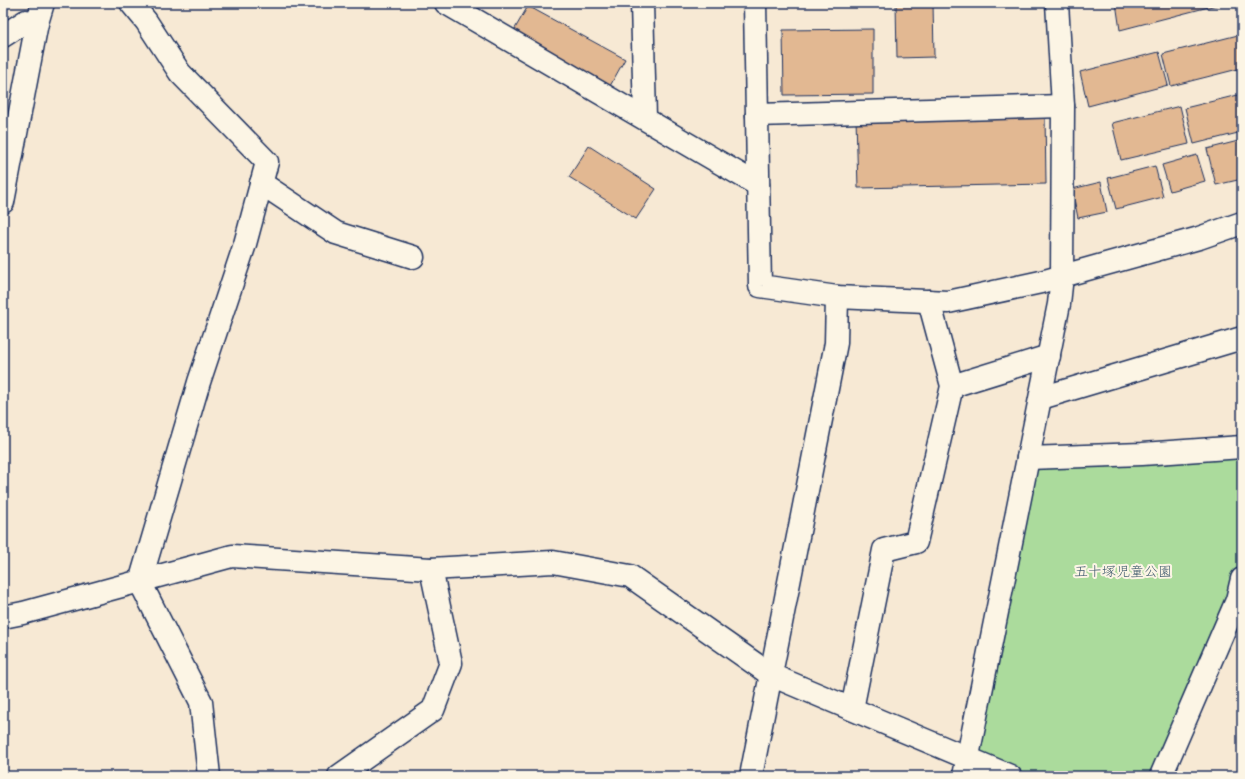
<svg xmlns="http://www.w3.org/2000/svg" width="1245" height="779" font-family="'Architects Daughter','Klee One',sans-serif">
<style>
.green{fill:#abdb9c;stroke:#63857d}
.building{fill:#e2b892;stroke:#1b2f5e}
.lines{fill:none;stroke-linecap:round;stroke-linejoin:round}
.minor-casing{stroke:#1b2f5e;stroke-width:25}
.minor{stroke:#fcf5e5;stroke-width:22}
.labels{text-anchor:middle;stroke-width:4;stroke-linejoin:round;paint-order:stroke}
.park-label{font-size:14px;fill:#3f5a6e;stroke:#fcf5e5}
</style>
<rect width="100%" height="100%" fill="#f7e9d4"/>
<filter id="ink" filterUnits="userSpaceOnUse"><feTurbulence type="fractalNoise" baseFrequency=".025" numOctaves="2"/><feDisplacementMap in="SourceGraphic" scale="8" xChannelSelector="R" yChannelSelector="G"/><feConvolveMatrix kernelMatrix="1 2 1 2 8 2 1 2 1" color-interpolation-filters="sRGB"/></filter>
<g filter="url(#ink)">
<path class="green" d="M1242,447V579L1161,776H1010L967,758L1028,458Z"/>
<g class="building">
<path d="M896,3H933L934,57L897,58Z"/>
<path d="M1116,3H1224L1120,30Z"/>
<path d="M528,6L625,59L610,86L513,32Z"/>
<path d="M873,29V94L784,95L783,30Z"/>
<path d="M1242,34V68L1171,86L1163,54Z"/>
<path d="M1159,52L1168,85L1088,106L1080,72Z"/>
<path d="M1242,94V132L1194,144L1185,108Z"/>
<path d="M1180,106L1189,144L1121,160L1112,123Z"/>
<path d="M1045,114L1046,184L858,188L856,118Z"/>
<path d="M1242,140V179L1216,185L1207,149Z"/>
<path d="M589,146L656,189L636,219L569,177Z"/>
<path d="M1197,155L1205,181L1170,191L1162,165Z"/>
<path d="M1155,166L1163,197L1116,209L1108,178Z"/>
<path d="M1101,182L1107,212L1078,218L1072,189Z"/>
</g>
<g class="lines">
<defs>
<g id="minor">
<path d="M131,3L146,21L180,73L267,162L245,244L199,382L140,582L201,702L209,776"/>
<path d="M446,3L758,185"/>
<path d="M642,3L645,118"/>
<path d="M755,3L760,286L837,297L948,302L1041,282L1199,238L1242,223"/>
<path d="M3,36L26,21L37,23"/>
<path d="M757,115L1063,106"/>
<path d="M261,183L336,233L413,257"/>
<path d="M3,202L37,23L43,3"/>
<path d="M952,386L1049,356"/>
<path d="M1041,398L1242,338"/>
<path d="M1028,458L1142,454L1242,447"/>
<path d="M3,617L23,613L232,556L431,569L553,562L630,576L771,675L1010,776"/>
<path d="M852,709L884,550L916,542L952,386L929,301"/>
<path d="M339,776L433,710L451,663L431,569"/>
<path d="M751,776L836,343L837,297"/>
<path d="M964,776L1059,304L1062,276L1063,106L1057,3"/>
<path d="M1161,776L1237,600L1242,579"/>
</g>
</defs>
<use href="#minor" class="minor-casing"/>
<use href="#minor" class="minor"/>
</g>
</g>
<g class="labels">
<g class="park-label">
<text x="1123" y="576">五十塚児童公園</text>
</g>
</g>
<rect width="1245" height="779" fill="none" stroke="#fcf5e5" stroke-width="16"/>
<rect x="8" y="8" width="1229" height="763" fill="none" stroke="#1b2f5e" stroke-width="1.5" filter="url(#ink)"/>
</svg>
